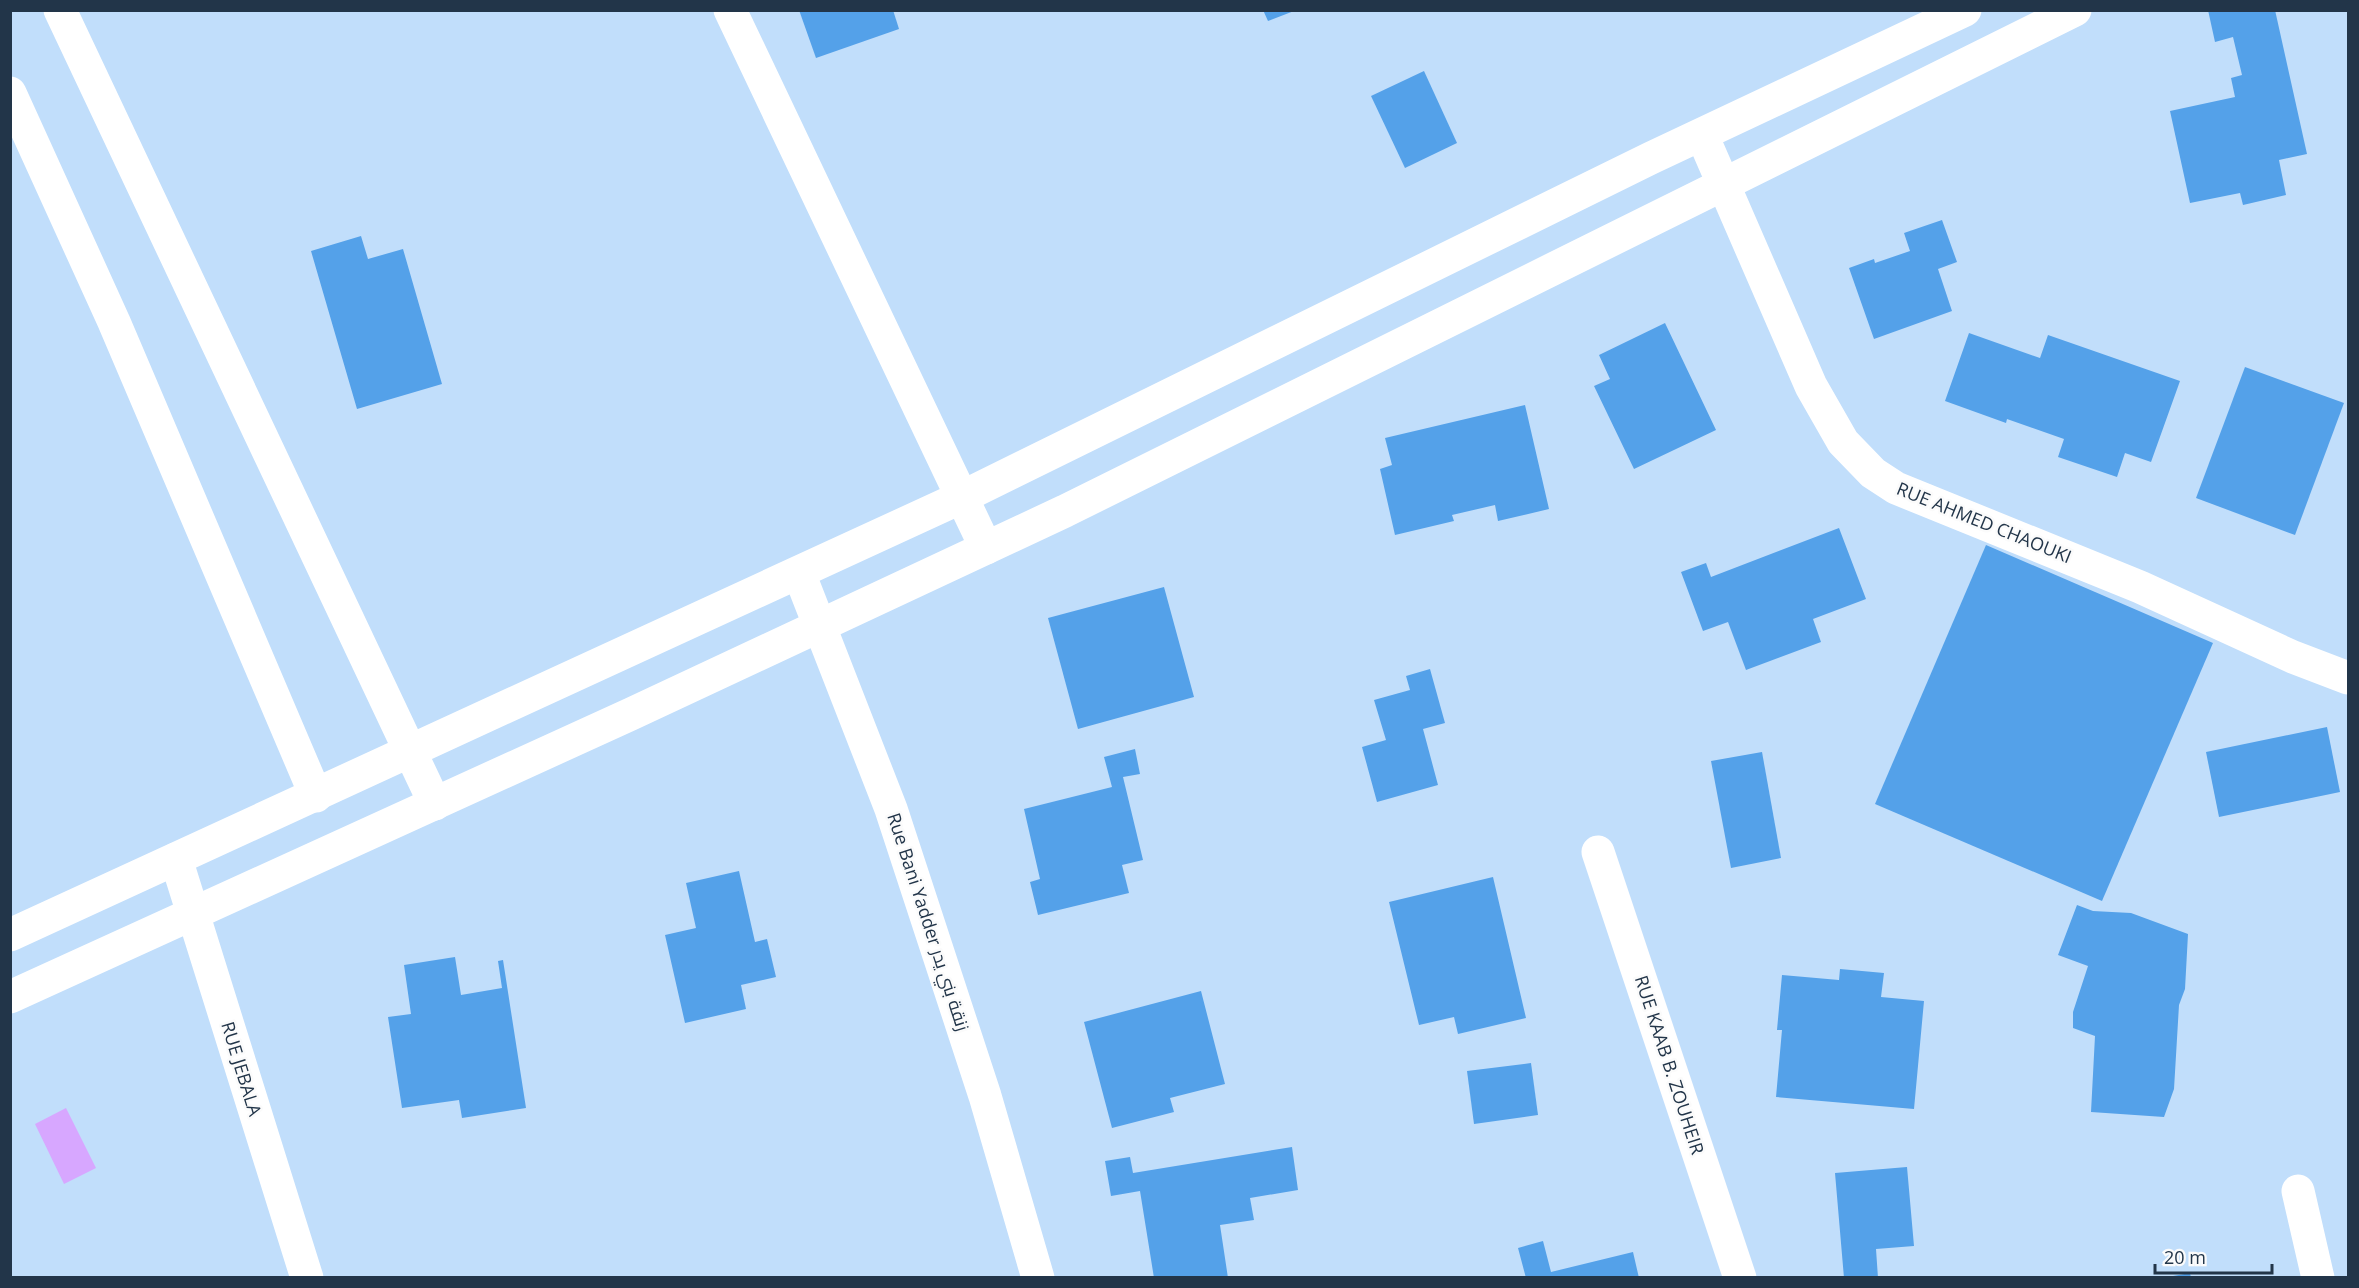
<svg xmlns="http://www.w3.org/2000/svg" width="2359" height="1288" font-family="'Open Sans',Cairo,sans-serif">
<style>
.water{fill:#d7a7ff}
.building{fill:#54a1e9}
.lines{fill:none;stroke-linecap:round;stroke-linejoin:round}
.minor{stroke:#fff;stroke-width:33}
.labels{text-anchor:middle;stroke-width:5;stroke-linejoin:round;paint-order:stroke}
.street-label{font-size:18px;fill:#223549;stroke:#fbfbfb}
</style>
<rect width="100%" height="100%" fill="#c1defb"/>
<path class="water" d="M66,1108L96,1168L64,1184L35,1124Z"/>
<g class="building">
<path d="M799,10H893L899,29L816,58Z"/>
<path d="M1263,10H1293L1294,11L1268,21Z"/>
<path d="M2208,10H2275L2307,154L2279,160L2286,195L2243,205L2240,193L2190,203L2170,111L2235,97L2231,78L2242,75L2233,37L2215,42Z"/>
<path d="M1424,71L1457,143L1405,168L1371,96Z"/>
<path d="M1942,220L1957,262L1938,269L1952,311L1874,339L1849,268L1874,259L1875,263L1910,251L1904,233Z"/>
<path d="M361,236L368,259L403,249L442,384L357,409L311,251Z"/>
<path d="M1665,323L1716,430L1634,469L1594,386L1610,379L1599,355Z"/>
<path d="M1969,333L2040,358L2048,335L2180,381L2151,462L2125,453L2117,477L2058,457L2064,439L2007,419L2006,423L1945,401Z"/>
<path d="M2245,367L2344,403L2295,535L2196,498Z"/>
<path d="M1525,405L1549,509L1498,521L1495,505L1452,515L1454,521L1395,535L1380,469L1392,465L1385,438Z"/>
<path d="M1839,528L1866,599L1813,619L1821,642L1746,670L1728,622L1703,631L1681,572L1706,563L1711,577Z"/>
<path d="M1986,545L2213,643L2102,901L1875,804Z"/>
<path d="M1164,587L1194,697L1078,729L1048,618Z"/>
<path d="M1430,669L1445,723L1423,729L1438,785L1377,802L1362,747L1386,740L1374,700L1410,690L1406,676Z"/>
<path d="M2327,727L2340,792L2219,817L2206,752Z"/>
<path d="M1135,749L1140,774L1123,777L1143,860L1122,865L1129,893L1038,915L1030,882L1040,879L1024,809L1112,787L1104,757Z"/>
<path d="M1762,752L1781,858L1731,868L1711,761Z"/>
<path d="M739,871L755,942L767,939L776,977L741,985L746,1009L685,1023L665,935L696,928L686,883Z"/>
<path d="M1493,877L1526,1018L1458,1034L1454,1017L1419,1025L1389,902Z"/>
<path d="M2077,905L2093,911L2131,913L2188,934L2185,989L2179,1005L2174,1089L2164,1117L2091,1112L2095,1036L2073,1028V1012L2088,966L2058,955Z"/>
<path d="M455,957L461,995L502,988L498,961L503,960L526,1108L462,1118L459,1100L402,1108L388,1017L411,1014L404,965Z"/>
<path d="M1840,969L1884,973L1881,997L1924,1001L1914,1109L1776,1097L1782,1030H1777L1782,975L1839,980Z"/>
<path d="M1201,991L1225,1084L1170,1098L1174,1112L1112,1128L1084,1022Z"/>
<path d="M1531,1063L1538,1115L1474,1124L1467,1071Z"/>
<path d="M1292,1147L1298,1190L1250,1198L1254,1220L1220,1225L1228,1278H1154L1140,1191L1111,1196L1105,1161L1130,1157L1133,1173Z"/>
<path d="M1907,1167L1914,1246L1876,1249L1878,1278H1844L1835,1173Z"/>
<path d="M1543,1241L1551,1272L1633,1252L1639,1278H1526L1518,1248Z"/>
<path d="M2190,1273L2191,1278H2173V1276Z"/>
</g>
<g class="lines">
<g class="minor">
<path d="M60,10L435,804"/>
<path d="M730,10L986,548"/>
<path d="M10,93L114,322L316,796"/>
<path d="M1702,135L1811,386L1843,442L1873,473L1896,488L2140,587L2293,657L2348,678"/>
<path d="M799,573L891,809L985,1096L1038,1278"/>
<path d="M1598,852L1740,1278"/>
<path d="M176,859L307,1278"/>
<path d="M10,935L962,497L1651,158L1965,10"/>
<path d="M10,997L631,714L1065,511L2075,10"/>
<path d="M2298,1191L2318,1278"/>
</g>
</g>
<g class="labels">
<g class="street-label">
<text transform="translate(1984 523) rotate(22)" y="6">RUE AHMED CHAOUKI</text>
<text transform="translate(928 922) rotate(72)" y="6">Rue Bani Yadder زنقة بني يدر</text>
<text transform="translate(1669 1065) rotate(72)" y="6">RUE KAAB B. ZOUHEIR</text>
<text transform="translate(241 1069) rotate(73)" y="6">RUE JEBALA</text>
</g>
</g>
<rect width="2359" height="1288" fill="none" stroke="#223549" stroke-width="24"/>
<path d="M2155 1264v9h117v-9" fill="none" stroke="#223549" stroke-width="3"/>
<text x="2164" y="1264" font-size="18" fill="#223549" stroke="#fbfbfb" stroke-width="4.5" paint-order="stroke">20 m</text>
</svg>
